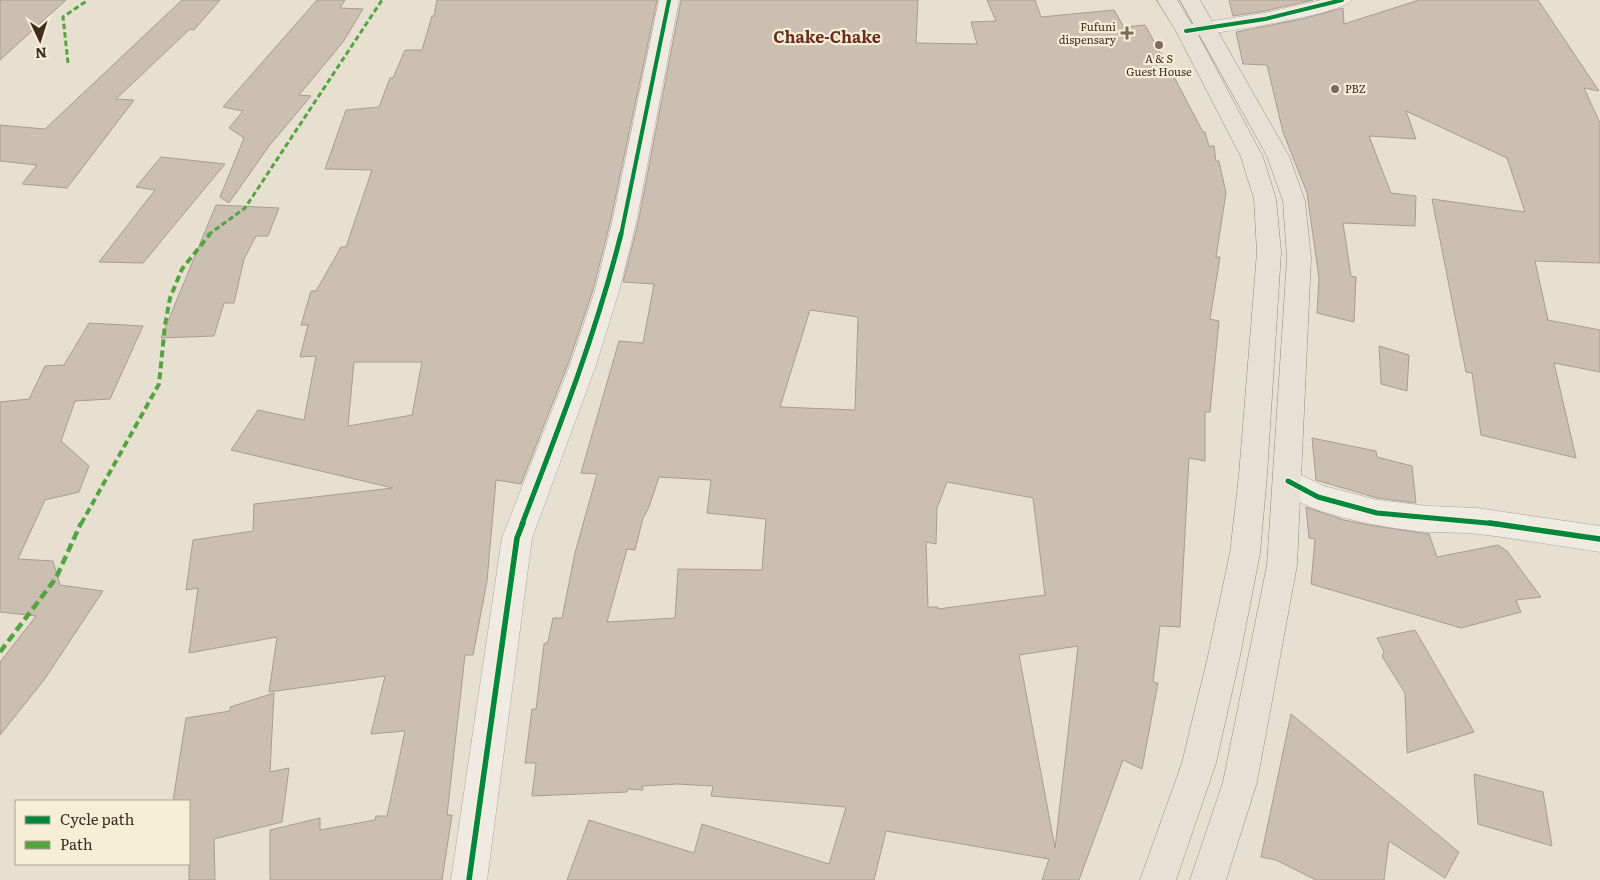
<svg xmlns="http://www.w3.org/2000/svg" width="1600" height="880" font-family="Literata,serif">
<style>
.building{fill:#cbbfb2;stroke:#a89c90;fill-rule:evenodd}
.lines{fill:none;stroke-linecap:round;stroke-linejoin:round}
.minor-casing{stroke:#ada599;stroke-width:1}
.major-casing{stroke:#928b80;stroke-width:1}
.minor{fill:#efebe3;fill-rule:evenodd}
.major{fill:#e6e1d4;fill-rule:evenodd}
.quiet-far2{stroke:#54a441;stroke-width:3;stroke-dasharray:5.5 3;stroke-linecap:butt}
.quiet-far1{stroke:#54a441;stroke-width:4;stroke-dasharray:7 4;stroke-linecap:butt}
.quiet{stroke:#54a441;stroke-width:4.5;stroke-dasharray:9 4.5;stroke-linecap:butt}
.cycleway-far2-casing{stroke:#f7eed8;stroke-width:6}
.cycleway-far1-casing{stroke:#f7eed8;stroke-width:8}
.cycleway-casing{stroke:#f7eed8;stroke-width:9}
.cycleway-far2{stroke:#00873e;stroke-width:4}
.cycleway-far1{stroke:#00873e;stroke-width:5}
.cycleway{stroke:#00873e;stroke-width:5.5}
.poi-dot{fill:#786c5e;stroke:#f7eed8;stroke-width:2}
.labels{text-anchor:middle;stroke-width:4.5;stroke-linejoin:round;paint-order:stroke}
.far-poi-label{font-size:11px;fill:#3d2e20;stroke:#f7eed8;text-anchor:end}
.far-district-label{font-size:16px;font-weight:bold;fill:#6b2e1e;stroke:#f7eed8}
</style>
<rect width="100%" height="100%" fill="#e7e0d1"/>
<g class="building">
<path d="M0,0H66L0,60Z"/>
<path d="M182,0H220L194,30L190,29L116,99L134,100L67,188L22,184L37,165L0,161V125L45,129Z"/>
<path d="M317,0H345L340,8L363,9L343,42L299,95L311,96L269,146L229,203L220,197L244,138L229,128L243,111L223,107Z"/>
<path d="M437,0H657L610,223L593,290L568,364L521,484L496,480L487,581L473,655H465L447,815H452L442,880H270V830L320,818V830L375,820L376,816H387L405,731L371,734L385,676L269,692L277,637L189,653L198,588L186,590L193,540L253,531L254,504L393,488L231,450L258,410L304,420L316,356L300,357L308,325H301L311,291H316L341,247H346L372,170L325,169L346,110L379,107L390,78H393L405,50H422L432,16H434ZM354,362H422L412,415L348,426Z"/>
<path d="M681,0H918L916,43L977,44L971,22L996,21L987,0H1035L1041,17L1114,10L1124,27L1145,25L1161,54H1162L1203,132H1205L1209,146H1214L1216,161H1219L1226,193L1216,257H1220L1210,319L1219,321L1210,412H1205V461L1189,458L1180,627L1160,626L1153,682L1158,683L1142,769L1123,760L1079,880H1042L1049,859L886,831L874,880H567L589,820L694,853L702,824L829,864L846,807L711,796L713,786L677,784L642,786L643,790L628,789L627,792L532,796L536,763H525L532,709H536L544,644L548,642L553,618H562L575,553L597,474L581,473L619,341L643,343L654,284L623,282L638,223ZM810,310L858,317L855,410L780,407ZM659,477L711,480L707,513L766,519L762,570L678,569L675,618L607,622L627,549L635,550L643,518L649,507ZM947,482L1033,498L1045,595L938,609V607H928L926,542L936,544L937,508ZM1078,646L1055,848L1019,655Z"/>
<path d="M1229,0H1313L1265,11L1233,16Z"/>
<path d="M1419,0H1538L1599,91L1584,88L1600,123V263L1535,261L1548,320L1600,330V372L1554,363L1576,458L1481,435L1472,373L1466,372L1432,199L1525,212L1507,158L1406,111L1416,139L1369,136L1391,193L1416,196L1415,226L1343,223L1351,276L1356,277L1354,322L1317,313L1319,278L1307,193L1283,132L1267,65L1243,64L1236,32L1302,19L1343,8L1344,24Z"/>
<path d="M161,157L225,164L143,263L99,262L155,190L136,187Z"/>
<path d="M216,205L279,208L268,236H256L244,259L234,303H224L214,336L161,338Z"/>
<path d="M89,323L143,326L110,399L75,401L61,441L89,466L79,492L45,500L18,559L53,561L60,585L103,591L44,680L0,735V662L36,616L0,612V402L29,399L45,366L64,365Z"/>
<path d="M1379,346L1409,355L1407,391L1381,384Z"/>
<path d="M1312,438L1376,451L1377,457L1412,466L1416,503L1377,498L1316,480Z"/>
<path d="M1306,507L1344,520L1369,525L1429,534L1437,557L1498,545L1507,551L1541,597L1516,600L1521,612L1461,628L1311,584L1315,539L1309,538Z"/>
<path d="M1415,630L1474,732L1407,753L1405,693L1382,656L1384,652L1377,638Z"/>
<path d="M274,693L270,772L289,768L282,822L214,839L215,880H189V801H173L186,718L230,711V707Z"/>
<path d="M1291,714L1459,852L1445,878L1389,841L1384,880H1316L1276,860L1261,857Z"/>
<path d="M1474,774L1543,792L1552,846L1478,824Z"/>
</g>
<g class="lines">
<defs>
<g id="minor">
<path d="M659,0H679L636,223L619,291L596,365L532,538L487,880H451L502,538L570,365L595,291L612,223Z"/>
<path d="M1321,0H1352C1341,15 1211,34 1186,37L1179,35L1176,31L1179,27L1186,25L1265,13Z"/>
<path d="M1288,469L1324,486L1377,500L1428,506L1477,508L1600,526V552C1560,546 1519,539 1479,534C1463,532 1446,533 1429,532C1395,530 1289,513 1274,481L1278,472Z"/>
</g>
<g id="major">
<path d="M1157,0H1177L1196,31L1263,157L1276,199L1281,252L1267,475L1260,553L1240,656L1216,763L1176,880H1140L1182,763L1208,656L1230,553L1239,475L1257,252L1254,199L1241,157L1176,31Z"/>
<path d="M1180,0H1200L1289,156L1305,201L1311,258L1297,565L1257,782L1226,880H1190L1223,782L1267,565L1287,258L1283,201L1267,156Z"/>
</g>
</defs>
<use href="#minor" class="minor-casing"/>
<use href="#major" class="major-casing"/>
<use href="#minor" class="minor"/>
<use href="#major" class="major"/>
<g class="quiet-far2">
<path d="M68,63L63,17L88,0"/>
<path d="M208,235L245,208L382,0"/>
</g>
<path class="quiet-far1" d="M81,524L159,384L165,325L170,298L182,269L210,234"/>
<path class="quiet" d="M0,652L56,578L81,523"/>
<defs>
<g id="cycleway-far2">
<path d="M1186,31L1265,19L1342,0"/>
<path d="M621,235L669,0"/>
</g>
<g id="cycleway-far1">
<path d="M1288,481L1318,497L1377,513L1498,524"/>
<path d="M522,524C559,428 596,334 621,234"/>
</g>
<g id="cycleway">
<path d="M1490,523L1600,539"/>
<path d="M469,880L517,538L523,523"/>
</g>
</defs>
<use href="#cycleway-far2" class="cycleway-far2-casing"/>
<use href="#cycleway-far1" class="cycleway-far1-casing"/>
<use href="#cycleway" class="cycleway-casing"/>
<use href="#cycleway-far2" class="cycleway-far2"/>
<use href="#cycleway-far1" class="cycleway-far1"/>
<use href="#cycleway" class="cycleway"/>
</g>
<g class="poi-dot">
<path d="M1124.5 25.5h5v5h5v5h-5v5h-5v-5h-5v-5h5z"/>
<circle cx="1159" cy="45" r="5"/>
<circle cx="1335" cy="89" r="5"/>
</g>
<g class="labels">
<g class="far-poi-label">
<text x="1116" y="31">Fufuni<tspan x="1116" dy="13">dispensary</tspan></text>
<text x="1159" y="63" text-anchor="middle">A &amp; S<tspan x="1159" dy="13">Guest House</tspan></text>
<text x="1345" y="93" text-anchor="start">PBZ</text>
</g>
<g class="far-district-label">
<text x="827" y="43">Chake-Chake</text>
</g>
</g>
<rect x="15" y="800" width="175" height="65" fill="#f7eed8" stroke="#ada18e"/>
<rect x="25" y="816" width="25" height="8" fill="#00873e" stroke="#ada18e"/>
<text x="60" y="825" font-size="15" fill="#3d2e20">Cycle path</text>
<rect x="25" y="841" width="25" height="8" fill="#54a441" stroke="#ada18e"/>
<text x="60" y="850" font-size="15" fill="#3d2e20">Path</text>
<g transform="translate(40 40) rotate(176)" stroke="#f7eed8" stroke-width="4" paint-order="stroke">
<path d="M0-4L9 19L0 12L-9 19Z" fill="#3d2e20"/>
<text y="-8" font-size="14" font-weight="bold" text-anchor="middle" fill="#3d2e20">N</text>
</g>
</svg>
